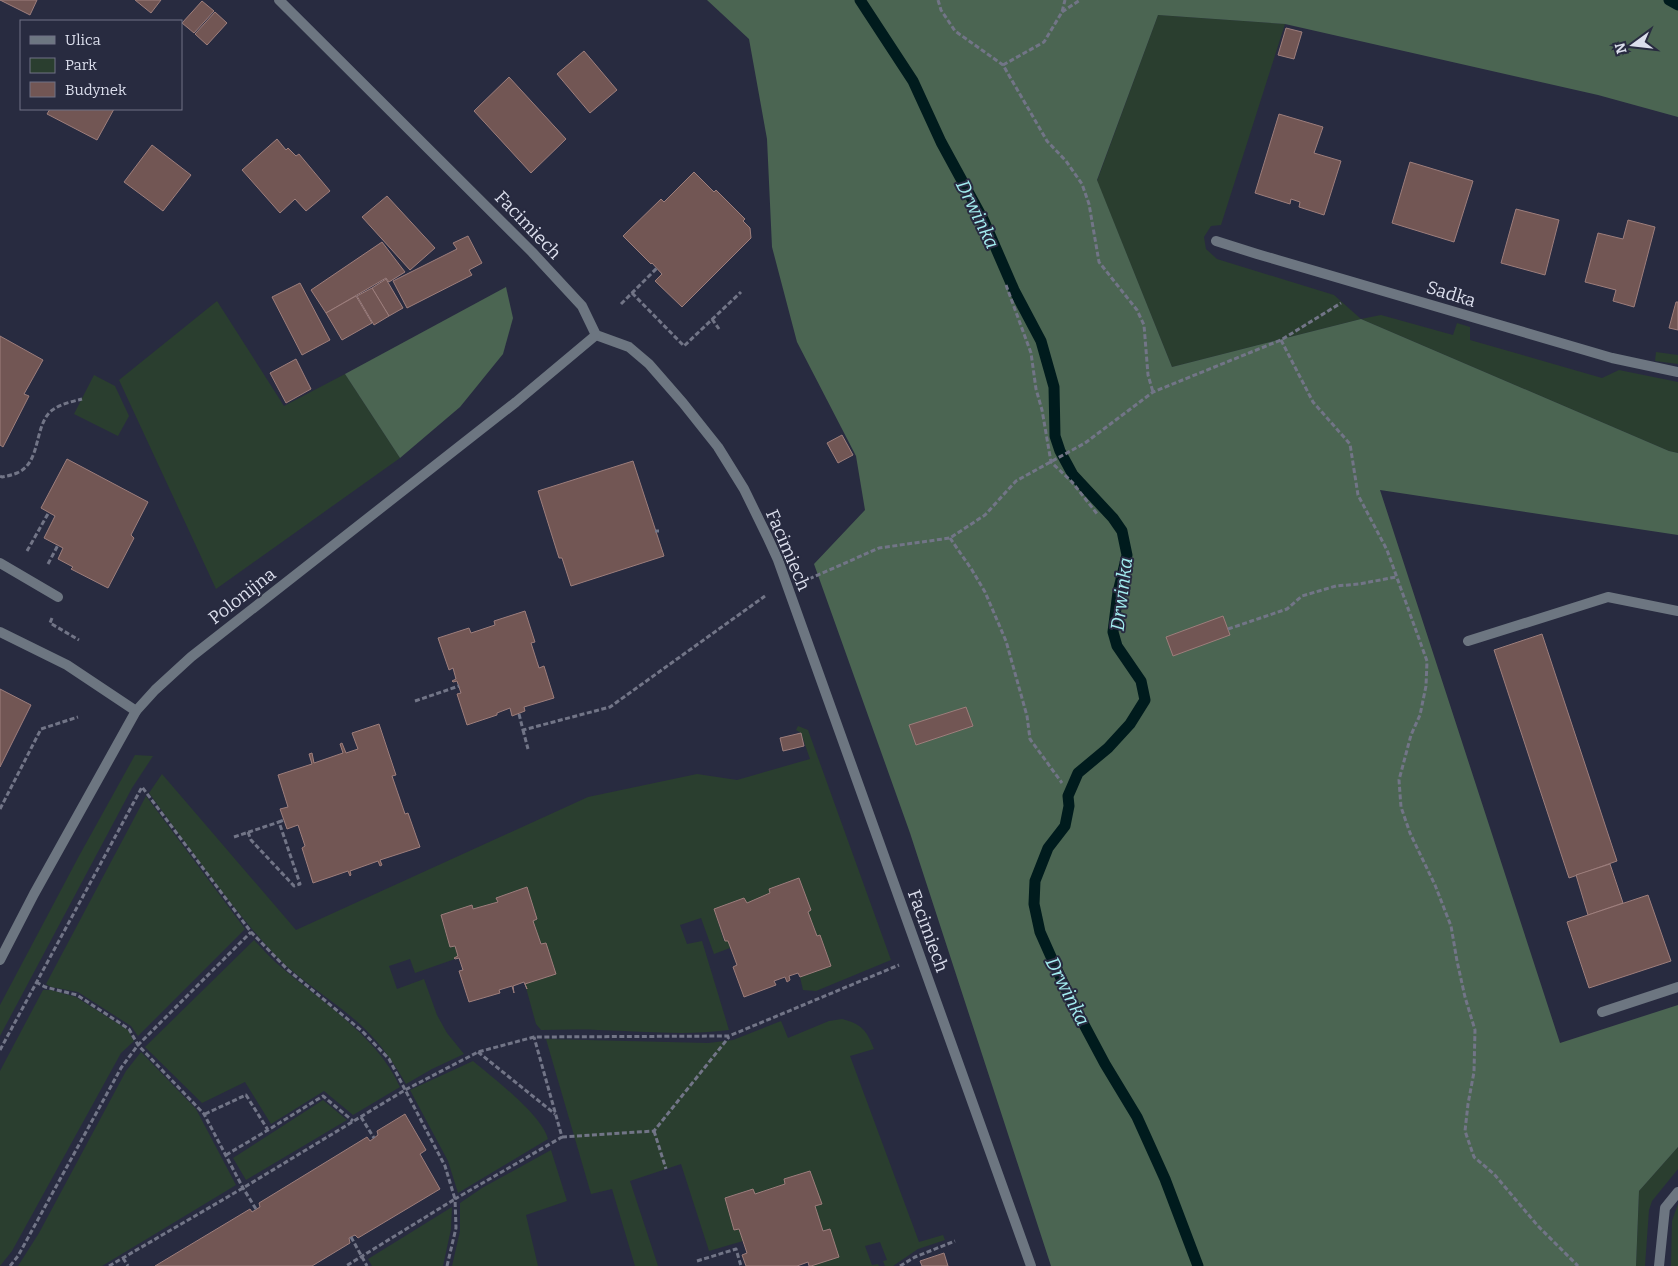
<svg xmlns="http://www.w3.org/2000/svg" width="1678" height="1266" font-family="Bitter,serif">
<style>
.green{fill:#2a3e2f}
.forest{fill:#4b6552}
.lines{fill:none;stroke-linecap:round;stroke-linejoin:round}
.stream{stroke:#001b1d;stroke-width:11}
.building{fill:#725654;stroke:#9d7e7c}
.path{stroke:#727587;stroke-width:3;stroke-dasharray:5 2.5;stroke-linecap:butt}
.lane{stroke:#6d7681;stroke-width:10}
.street{stroke:#6d7681;stroke-width:10}
.labels{text-anchor:middle;stroke-width:4;stroke-linejoin:round;paint-order:stroke}
.street-label{font-size:18px;fill:#dbdeec;stroke:#282b40}
.water-label{font-size:19px;font-style:italic;fill:#a3edf0;stroke:#282b40}
</style>
<rect width="100%" height="100%" fill="#282b40"/>
<g class="green">
<path d="M1158,15L1285,24L1221,225L1211,226L1204,237L1206,249L1217,259L1334,295L1361,319L1381,315L1453,335L1457,323L1470,327V340L1602,378L1619,370L1678,382V453L1669,451L1361,319L1172,367L1097,181Z"/>
<path d="M217,301L284,406L345,374L400,458L216,589L119,380Z"/>
<path d="M1656,352L1678,355V364L1655,361Z"/>
<path d="M94,375L115,386L129,416L118,436L74,414Z"/>
<path d="M798,726L808,730L891,960L816,991L803,990L800,977L831,966L820,935L817,936L808,912L811,910L799,878L769,889L770,893L747,903L744,898L714,909L724,941H728L730,948L714,954L701,918L680,925L687,944L702,941L729,1030C684,1036 643,1031 598,1030C579,1029 560,1030 541,1030L536,1024L525,984L556,974L546,943L541,944L533,921L537,919L527,887L496,898L498,902L473,909L472,905L441,915L450,947L455,946L458,956L455,958V959L415,973L410,959L389,966L397,989L424,979L437,1015L447,1033L464,1054L432,1069L406,1084C394,1063 382,1046 365,1029C338,1003 304,984 277,957C229,906 190,848 149,793L162,774L296,930L588,797L697,774L737,780L810,759L801,733L796,730Z"/>
<path d="M135,755L153,756L132,788L0,1036V1005L79,856Z"/>
<path d="M146,796L245,929L138,1036L131,1026L78,992L51,987L46,984Z"/>
<path d="M254,940C263,949 271,959 281,967C322,1002 378,1037 400,1087L353,1115L324,1091L271,1124L245,1082L202,1103L145,1047Z"/>
<path d="M43,990H51L76,997L128,1030L134,1041L121,1053L12,1251L0,1266V1071Z"/>
<path d="M842,1019C862,1024 867,1031 874,1049L850,1056L919,1242L943,1235L945,1240L918,1249L893,1266H885L883,1261L887,1260L880,1242L865,1246L872,1265L878,1264L879,1266H811L838,1257L829,1229L823,1231L815,1206L821,1204L810,1171L784,1179L785,1184L755,1194L752,1189L725,1198L734,1229H739L743,1241L709,1251L681,1164L630,1181L658,1266H635L612,1189L591,1194L546,1039L708,1043L733,1040L781,1021L788,1038L829,1021Z"/>
<path d="M141,1052L196,1109L236,1185L102,1266H18L39,1233L126,1071Z"/>
<path d="M473,1061C493,1078 542,1115 548,1139L458,1193L448,1161L410,1090Z"/>
<path d="M323,1100L347,1120L246,1180L233,1158Z"/>
<path d="M1678,1147V1169L1652,1201L1649,1210L1645,1266H1636L1639,1191Z"/>
<path d="M551,1150L567,1201L526,1215L538,1266H452L460,1231V1203L482,1188Z"/>
<path d="M1678,1204V1266H1671L1672,1221Z"/>
<path d="M452,1207L451,1229L443,1266H372L368,1259Z"/>
</g>
<g class="forest">
<path d="M707,0H1678V117L1598,95L1285,24L1158,15L1097,180L1172,367L1361,319L1669,451L1678,453V535L1380,490L1560,1043L1678,1005V1147L1639,1191L1636,1266H1051L910,833L814,564L865,510L856,456L797,342L772,247L767,139L749,39Z"/>
<path d="M506,287L513,318L503,354L460,407L400,458L345,374Z"/>
</g>
<g class="lines">
<g class="stream">
<path d="M860,0L913,81L941,142L984,221L1014,290L1041,341L1054,387L1055,436L1060,451L1073,475L1113,518L1122,531L1127,555L1118,592L1113,632L1117,646L1141,681L1145,700L1130,724L1108,748L1078,773L1068,796L1069,806L1065,826L1048,848L1035,881L1034,904L1040,932L1052,959L1073,1004L1105,1064L1137,1117L1165,1179L1198,1266"/>
<path d="M1669,0L1678,5"/>
</g>
</g>
<g class="building">
<path d="M0,0H37L30,15Z"/>
<path d="M135,0H161L151,13Z"/>
<path d="M202,1L214,11L194,33L182,23Z"/>
<path d="M215,12L227,23L207,45L195,34Z"/>
<path d="M1286,28L1302,32L1294,59L1278,55Z"/>
<path d="M584,51L617,90L590,113L557,74Z"/>
<path d="M509,77L566,139L531,173L474,111Z"/>
<path d="M50,109H114L97,140L47,114Z"/>
<path d="M1279,114L1323,127L1314,153L1341,161L1324,215L1299,207L1300,202L1291,199L1290,204L1255,193Z"/>
<path d="M277,139L286,150L288,148L296,156L299,154L330,191L306,211L295,199L280,213L242,170Z"/>
<path d="M152,145L191,175L163,211L124,182Z"/>
<path d="M1410,162L1473,181L1454,242L1392,223Z"/>
<path d="M694,172L714,192L716,190L745,219L743,221L750,228L751,238L682,307L655,281L662,274L652,263L651,264L623,236L661,199L664,202Z"/>
<path d="M387,196L435,248L410,270L362,217Z"/>
<path d="M1516,209L1559,220L1545,275L1501,263Z"/>
<path d="M1628,220L1655,227L1634,307L1613,301L1616,290L1585,282L1598,233L1623,239Z"/>
<path d="M468,236L482,263L469,270L472,275L407,308L393,281L457,249L453,243Z"/>
<path d="M382,242L405,272L389,282L386,278L326,313L311,290Z"/>
<path d="M386,279L403,308L389,316L372,288Z"/>
<path d="M300,283L330,340L302,355L272,297Z"/>
<path d="M372,288L389,316L374,325L357,296Z"/>
<path d="M356,296L372,323L342,340L326,313Z"/>
<path d="M1676,302H1678V330L1669,328Z"/>
<path d="M0,336L43,360L24,394L29,396L3,447L0,445Z"/>
<path d="M296,359L311,389L286,403L270,373Z"/>
<path d="M842,435L853,455L838,463L827,443Z"/>
<path d="M67,459L148,502L131,535L134,538L108,588L71,569L73,567L58,559L63,548L44,538L55,516L41,508Z"/>
<path d="M633,461L664,556L571,586L562,558H559L538,491Z"/>
<path d="M525,611L535,642L531,643L539,668L544,666L554,698L524,707L525,711L512,716L510,708L497,713V715L467,725L457,694L461,693L457,681L453,682L452,681L456,679L453,668L449,670L438,638L469,628L471,633L495,625L494,621Z"/>
<path d="M1223,616L1230,635L1173,656L1166,637Z"/>
<path d="M1542,634L1617,861L1569,878L1494,650Z"/>
<path d="M0,689L31,705L0,767Z"/>
<path d="M966,707L973,726L916,745L909,725Z"/>
<path d="M379,724L396,775L392,776L405,814L408,813L420,847L380,860L382,865L380,866L378,861L350,871L351,875L350,876L348,871L313,883L302,848L305,846L298,825L287,829L280,809L288,807L278,775L312,764L309,754L312,753L314,763L343,753L340,744L342,743L346,753L358,749L352,733Z"/>
<path d="M801,733L804,746L783,751L780,738Z"/>
<path d="M1610,864L1623,903L1588,915L1576,875Z"/>
<path d="M799,878L811,910L808,912L817,936L820,935L831,966L800,977L798,973L789,976L790,980L787,982L785,977L774,981L776,985L744,997L733,967L737,965L728,941H725L714,909L744,898L747,903L770,893L769,889Z"/>
<path d="M527,887L537,919L533,921L541,944L546,943L556,974L525,984L527,989L524,982L513,986L514,993L512,986L499,990L500,993L469,1002L459,971L463,970L459,958L455,959L454,958L458,956L455,946L450,947L441,915L472,905L473,909L498,902L496,898Z"/>
<path d="M1648,895L1671,961L1589,988L1567,922Z"/>
<path d="M405,1114L426,1150L420,1154L440,1189L358,1238L355,1235L349,1238L350,1243L312,1266H155L250,1209L252,1212L260,1207L259,1203L367,1137L370,1141L378,1135L377,1131Z"/>
<path d="M810,1171L822,1204L815,1206L823,1231L830,1229L839,1257L811,1266H809L808,1262L797,1266H746L742,1255L747,1253L739,1229L734,1230L725,1198L753,1189L755,1194L785,1184L784,1179Z"/>
<path d="M944,1253L948,1266H922L920,1261Z"/>
</g>
<g class="lines">
<g class="path">
<path d="M938,0L941,10L955,31L1003,65L1047,141L1066,161L1082,184L1089,204L1099,262L1137,310L1144,325L1148,375L1153,392"/>
<path d="M1062,12L1080,0"/>
<path d="M1003,65L1044,42L1062,12L1065,0"/>
<path d="M1006,285L1031,353L1036,389L1042,410L1051,462L1072,482L1098,515"/>
<path d="M632,293L684,346L741,292"/>
<path d="M621,304L657,268"/>
<path d="M712,319L719,329"/>
<path d="M1281,340L1313,402L1350,444L1358,495L1387,550L1427,661L1426,686L1420,715L1411,735L1399,780L1401,807L1410,833L1435,885L1451,926L1457,961L1465,997L1475,1030L1474,1072L1468,1104L1465,1131L1474,1157L1494,1174L1538,1226L1578,1266"/>
<path d="M0,476L2,477C7,476 12,475 17,473C41,463 34,428 50,412C59,404 71,402 82,399"/>
<path d="M655,531H659"/>
<path d="M950,538L972,570L985,592L1006,641L1027,716L1030,739L1062,783"/>
<path d="M27,551L49,512"/>
<path d="M48,564L58,545"/>
<path d="M809,579L879,548L950,538L985,515L1016,481L1085,443L1153,392L1281,340L1341,303"/>
<path d="M52,618L50,623L79,640"/>
<path d="M1228,629L1287,609L1302,596L1336,586L1359,584L1396,577"/>
<path d="M415,701L459,686"/>
<path d="M519,714L523,730L610,707L765,596"/>
<path d="M523,730L528,749"/>
<path d="M0,809L41,729L78,717"/>
<path d="M248,832L251,840L294,886L300,884L279,822L284,820"/>
<path d="M234,837L279,822"/>
<path d="M36,982L45,987L77,995L129,1029L138,1045L204,1114L243,1188L256,1209"/>
<path d="M0,1050L142,787L251,932L288,970L362,1031L389,1059L445,1166L455,1199L346,1266"/>
<path d="M478,1052L555,1114"/>
<path d="M205,1114L246,1095L268,1130L323,1096L353,1121"/>
<path d="M361,1117L374,1138"/>
<path d="M654,1131L666,1169"/>
<path d="M562,1137L654,1131L729,1037"/>
<path d="M226,1155L268,1130"/>
<path d="M351,1237L367,1266"/>
<path d="M123,1258L128,1266"/>
<path d="M697,1261L736,1249L741,1266"/>
<path d="M10,1266L18,1256L121,1068L138,1045L251,932"/>
<path d="M109,1266L243,1188L405,1090L478,1052L534,1037L729,1036L899,965"/>
<path d="M447,1266L456,1228L455,1199L562,1137L534,1037"/>
<path d="M900,1266L915,1257L955,1241"/>
</g>
<g class="lane">
<path d="M0,563L58,597"/>
<path d="M0,632L67,665L136,711"/>
<path d="M1468,641L1608,597L1678,611"/>
<path d="M1602,1012L1678,987"/>
<path d="M1659,1266L1665,1208L1678,1192"/>
</g>
<g class="street">
<path d="M279,0L532,252L582,306L596,335L629,347L649,364L683,403L718,447L744,489L767,536L778,560L1031,1266"/>
<path d="M1216,241L1257,254L1612,358L1678,372"/>
<path d="M0,960L34,894L136,711L155,690L191,657L516,402L596,335"/>
</g>
</g>
<g class="labels">
<g class="street-label">
<text transform="translate(528 225) rotate(46)" y="6">Facimiech</text>
<text transform="translate(1451 294) rotate(17)" y="6">Sadka</text>
<text transform="translate(788 550) rotate(67)" y="6">Facimiech</text>
<text transform="translate(242 596) rotate(-38)" y="6">Polonijna</text>
<text transform="translate(928 931) rotate(70)" y="6">Facimiech</text>
</g>
<g class="water-label">
<text transform="translate(978 214) rotate(64)" y="7">Drwinka</text>
<text transform="translate(1121 594) rotate(-83)" y="7">Drwinka</text>
<text transform="translate(1068 991) rotate(63)" y="7">Drwinka</text>
</g>
</g>
<rect x="20" y="20" width="162" height="90" fill="#282b40" stroke="#707385"/>
<rect x="30" y="36" width="25" height="8" fill="#6d7681" stroke="#707385"/>
<text x="65" y="45" font-size="15" fill="#dbdeec">Ulica</text>
<rect x="30" y="58" width="25" height="15" fill="#2a3e2f" stroke="#707385"/>
<text x="65" y="70" font-size="15" fill="#dbdeec">Park</text>
<rect x="30" y="82" width="25" height="15" fill="#725654" stroke="#707385"/>
<text x="65" y="95" font-size="15" fill="#dbdeec">Budynek</text>
<g transform="translate(1633 45) rotate(255)" stroke="#282b40" stroke-width="4" paint-order="stroke">
<path d="M0-4L9 19L0 12L-9 19Z" fill="#dbdeec"/>
<text y="-8" font-size="14" font-weight="bold" text-anchor="middle" fill="#dbdeec">N</text>
</g>
</svg>
